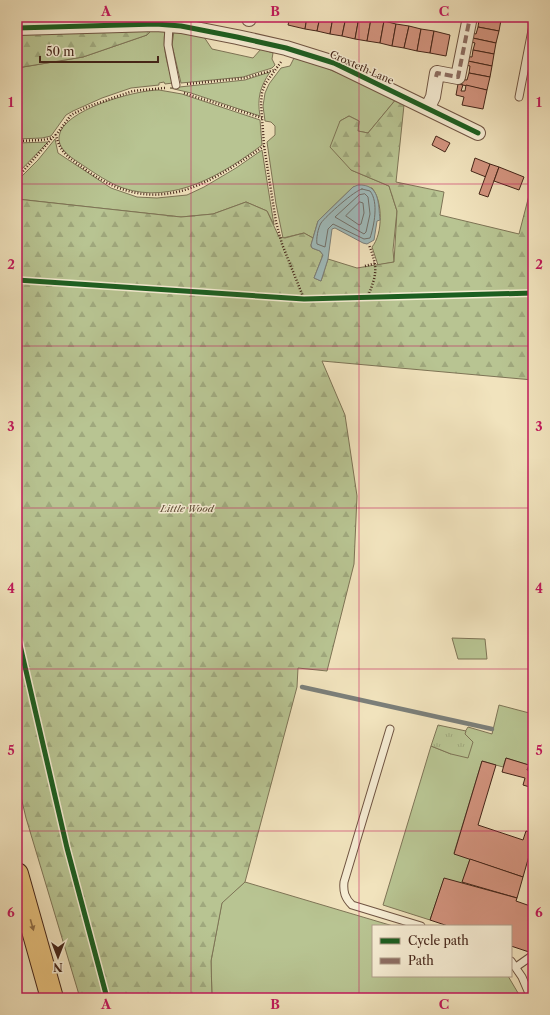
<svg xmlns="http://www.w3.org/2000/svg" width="550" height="1015" font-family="'Libre Caslon Text',serif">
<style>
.green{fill:#b8c492;stroke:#7e7456}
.forest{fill:url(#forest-firs);stroke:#7e7456}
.park{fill:url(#park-tufts);stroke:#7e7456}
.water{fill:#9fbbbb;stroke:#7b7f7a}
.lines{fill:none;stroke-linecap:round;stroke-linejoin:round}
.shore{stroke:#72706a;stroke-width:1}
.stream{stroke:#7b7f7a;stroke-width:4.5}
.building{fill:#d3947f;stroke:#442519}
.lane-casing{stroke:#6f5442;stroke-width:9}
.street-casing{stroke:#6f5442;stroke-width:16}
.highway-casing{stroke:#442519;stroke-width:24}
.path{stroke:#442519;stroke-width:2.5;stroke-dasharray:1 2;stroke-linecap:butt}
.lane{stroke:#f6edd4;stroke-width:7}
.street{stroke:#f6edd4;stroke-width:14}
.highway{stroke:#e8c27e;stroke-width:22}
.quiet{stroke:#8d6e63;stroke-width:4;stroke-dasharray:8 4;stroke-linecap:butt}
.cycleway-casing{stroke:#f6edd4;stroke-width:8}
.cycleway{stroke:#1b5e20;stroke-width:5}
.oneway{fill:#8e6c46}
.grid{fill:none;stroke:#c2185b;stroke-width:1;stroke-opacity:0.55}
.labels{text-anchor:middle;stroke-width:3;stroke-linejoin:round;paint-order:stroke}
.street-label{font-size:10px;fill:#442519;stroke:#f6edd4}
.park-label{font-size:10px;font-style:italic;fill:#614d37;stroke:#f6edd4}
.neatline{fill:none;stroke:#c2185b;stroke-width:1.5}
.grid-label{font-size:13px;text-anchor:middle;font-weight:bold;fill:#c2185b}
</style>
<defs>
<pattern id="forest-firs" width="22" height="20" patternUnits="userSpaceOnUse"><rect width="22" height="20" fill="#b8c492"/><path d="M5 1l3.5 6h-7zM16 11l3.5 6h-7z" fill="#9fa87d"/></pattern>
<pattern id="park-tufts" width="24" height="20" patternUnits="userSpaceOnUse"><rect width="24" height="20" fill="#b8c492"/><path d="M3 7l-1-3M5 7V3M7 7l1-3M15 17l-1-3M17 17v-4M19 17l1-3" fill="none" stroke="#9fa87d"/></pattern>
</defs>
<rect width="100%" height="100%" fill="#f1e3bd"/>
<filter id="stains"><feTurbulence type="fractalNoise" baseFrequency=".005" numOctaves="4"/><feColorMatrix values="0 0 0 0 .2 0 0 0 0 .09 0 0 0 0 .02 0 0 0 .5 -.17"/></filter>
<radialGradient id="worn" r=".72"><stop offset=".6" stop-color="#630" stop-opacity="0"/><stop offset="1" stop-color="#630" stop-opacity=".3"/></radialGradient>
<g class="green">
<path d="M17,17H170V19L17,21Z"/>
<path d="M152,30L165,31C162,47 168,67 173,83L165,84L164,82L159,83V85L131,88L102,98L73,111L66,115L51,136L42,138L17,139V68L83,57L147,35Z"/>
<path d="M174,31L204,37L212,49L253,58L261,49L273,53L272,59L275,65L272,68L243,77L181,83L172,45Z"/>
<path d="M294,58L326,68L397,98L368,133L358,131L359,121L349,116L340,121L351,170L389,186L397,211L393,250L394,262L378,265L372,247C383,234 383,201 372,188L353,187L318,221L313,238L304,233L283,238L276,204L267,142L275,135V126L271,122L265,121L263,106L265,93L269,84L281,68L290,66Z"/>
<path d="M270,72C260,87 257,98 260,116L191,93L170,88L245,80Z"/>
<path d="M159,90L182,94L260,120L262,145C223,174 173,205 123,188C109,183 96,174 84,166C74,159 58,151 59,137C61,110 136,90 159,90Z"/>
<path d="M55,139L58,153L111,188L137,197L157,198L187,195L204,187L236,168L262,150L274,225L267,211L246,202L213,214L181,217L17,199V181L38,160Z"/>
<path d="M48,142L17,174V143Z"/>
<path d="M452,638L485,639L487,659H458Z"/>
<path d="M499,705L533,714V771L527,770L528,765L506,758L503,767L482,761L454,853L470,859L462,884L444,879L430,920L383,905L431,746L451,754L468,727L492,734Z"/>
<path d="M245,882L393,926H373V976H508L521,998H212L211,961L222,902Z"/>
</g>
<g class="forest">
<path d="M152,30L147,35L83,57L17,68V35Z"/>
<path d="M397,98L404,105L396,182L444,192L440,215L519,234L533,180V380L322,361L345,415L357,496L354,564L327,671L298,668L297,687L245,882L222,903L211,961L212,998H80L26,818L17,780V199L181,217L213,214L246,202L267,211L279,237L285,238L304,233L313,238L311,245L312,248L320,251L323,255L314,278L321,281L328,259L357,268L394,262L397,211L389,186L351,170L330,147L340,121L349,116L359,121L358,131L368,133Z"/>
</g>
<path class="park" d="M438,725L466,731L465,734L473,742L468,758L451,754L431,746Z"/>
<path class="water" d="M358,185C380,184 378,203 380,220L377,221L374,240L367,244L363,243L335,228L332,229L328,259L321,281L314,278L323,255L320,251L312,248L311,245L318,221L353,187Z"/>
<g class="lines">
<g class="shore">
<path d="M362,189L370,191C379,202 374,226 370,238L364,239L333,224L328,229L325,247L317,244C316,239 318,228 321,223C326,216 355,190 362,189Z"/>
<path d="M365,194L368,197L370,214L366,232L364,234L335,217L359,195Z"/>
<path d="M360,202L363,203L364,213L361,224L359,225L346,216Z"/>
</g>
<path class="stream" d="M302,687L492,729"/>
</g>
<g class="building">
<path d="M290,17H307L305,29L288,25Z"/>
<path d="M307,17H320L317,31L305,29Z"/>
<path d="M320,17H333L330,34L317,31Z"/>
<path d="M333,17H346L342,36L330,34Z"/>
<path d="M346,17H359L355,39L342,36Z"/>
<path d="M359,17L371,19L367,41L355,39Z"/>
<path d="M472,17H485L501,20L499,31L478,27L479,20L471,19Z"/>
<path d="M371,19L384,21L380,43L367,41Z"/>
<path d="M384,21L396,24L392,46L380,43Z"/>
<path d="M396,24L409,26L404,48L392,46Z"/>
<path d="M409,26L421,29L417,51L404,48Z"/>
<path d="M478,27L499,31L496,43L468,37L469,32L476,34Z"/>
<path d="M421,29L434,31L430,53L417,51Z"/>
<path d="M434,31L450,35L446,56L430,53Z"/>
<path d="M468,37L496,43L494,54L473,50L475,43L467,41Z"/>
<path d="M473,50L494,54L492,66L463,60L464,56L472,57Z"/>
<path d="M463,60L492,66L490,77L469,73L470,66L462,64Z"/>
<path d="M469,73L490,77L487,90L458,84L459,79L467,80Z"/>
<path d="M458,84L463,85L461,91H465L466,85L487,90L483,109L462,105L464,97L456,95Z"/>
<path d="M436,136L450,143L445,152L432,145Z"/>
<path d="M475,158L490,164L486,177L471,171Z"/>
<path d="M490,164L499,167L488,197L479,194Z"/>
<path d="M499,167L524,177L519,190L494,181Z"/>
<path d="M506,758L529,765L527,770L533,771V788L523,785L525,778L502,772Z"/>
<path d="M482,761L496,765L478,825L523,840L526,831L533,833V857L529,856L523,877L454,854Z"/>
<path d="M470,859L523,877L517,898L462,882Z"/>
<path d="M444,878L517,898L516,901L533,907V941L529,952L511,946V926H448L430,920Z"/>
</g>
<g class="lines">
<defs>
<g id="lane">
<path d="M169,25L168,45L176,85"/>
<path d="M519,97L533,25"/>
<path d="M390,729L344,882C343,892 345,898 352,905L421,926"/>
<path d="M511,961L522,977L531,998"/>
<path d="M516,967L533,955"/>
</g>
<g id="street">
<path d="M249,19V17"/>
<path d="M17,28L156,24L181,26L237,37L286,48L334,63L478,133"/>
<path d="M428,107L433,97L437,73L458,77L470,17"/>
</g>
<path id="highway" d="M17,874L52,998"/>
</defs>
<use href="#lane" class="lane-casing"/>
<use href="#street" class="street-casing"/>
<use href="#highway" class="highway-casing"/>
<g class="path">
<path d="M281,62L265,84L262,93L261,103L264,146L276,222L282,244L304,299"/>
<path d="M187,84L245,78L274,70"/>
<path d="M165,88L133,91L87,107L71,115L56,135C60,155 73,160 89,172C156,218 206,186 264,146"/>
<path d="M184,93L262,118"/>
<path d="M17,141L42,140L52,138"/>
<path d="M17,178L55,135"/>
<path d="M365,266L376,263"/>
<path d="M368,296C377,274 378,268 369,245"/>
</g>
<use href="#lane" class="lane"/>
<use href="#street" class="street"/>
<use href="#highway" class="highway"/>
<path class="quiet" d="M436,77L437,73L458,77L470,17"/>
<defs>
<g id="cycleway">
<path d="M17,28L156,24L181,26L237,37L286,48L334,63L478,133"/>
<path d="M17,280L304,299L533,293"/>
<path d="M17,632L67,848L107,998"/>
</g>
</defs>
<use href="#cycleway" class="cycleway-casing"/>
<use href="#cycleway" class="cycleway"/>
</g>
<defs><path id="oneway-solid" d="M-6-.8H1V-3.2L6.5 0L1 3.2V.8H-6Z"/></defs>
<use class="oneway" href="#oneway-solid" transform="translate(32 925) rotate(74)"/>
<path class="grid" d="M191,17V998M359,17V998M17,184H533M17,346H533M17,508H533M17,669H533M17,831H533"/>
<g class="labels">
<g class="street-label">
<text transform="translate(362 67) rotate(24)" y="4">Croxteth Lane</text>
</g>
<g class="park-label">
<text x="187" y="512">Little Wood</text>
</g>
</g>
<rect width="550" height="1015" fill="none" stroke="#f1e3bd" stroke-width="44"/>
<rect x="372" y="925" width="140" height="52" fill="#f6edd4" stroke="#af9d89"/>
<rect x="380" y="938" width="20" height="6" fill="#1b5e20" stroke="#af9d89"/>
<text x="408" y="945" font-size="12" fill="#442519">Cycle path</text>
<rect x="380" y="958" width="20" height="6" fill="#8d6e63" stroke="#af9d89"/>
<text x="408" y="965" font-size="12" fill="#442519">Path</text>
<g transform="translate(58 957) rotate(180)" stroke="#f6edd4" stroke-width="3" paint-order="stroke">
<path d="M0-3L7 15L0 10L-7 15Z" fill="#442519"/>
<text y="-6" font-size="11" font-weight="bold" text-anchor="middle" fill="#442519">N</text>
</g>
<path d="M40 56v6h118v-6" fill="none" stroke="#442519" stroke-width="2"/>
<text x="46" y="56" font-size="12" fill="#442519" stroke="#f6edd4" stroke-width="3" paint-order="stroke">50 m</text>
<rect x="22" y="22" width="506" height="971" class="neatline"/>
<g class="grid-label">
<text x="106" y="16">A</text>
<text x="275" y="16">B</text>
<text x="444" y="16">C</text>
<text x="11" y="107">1</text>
<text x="539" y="107">1</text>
<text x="11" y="269">2</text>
<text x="539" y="269">2</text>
<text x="11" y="431">3</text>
<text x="539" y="431">3</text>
<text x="11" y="593">4</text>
<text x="539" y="593">4</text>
<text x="11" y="755">5</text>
<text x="539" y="755">5</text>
<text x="11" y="917">6</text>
<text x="539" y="917">6</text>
<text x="106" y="1009">A</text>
<text x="275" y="1009">B</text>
<text x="444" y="1009">C</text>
</g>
<rect width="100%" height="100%" filter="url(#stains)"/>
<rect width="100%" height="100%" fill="url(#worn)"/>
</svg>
